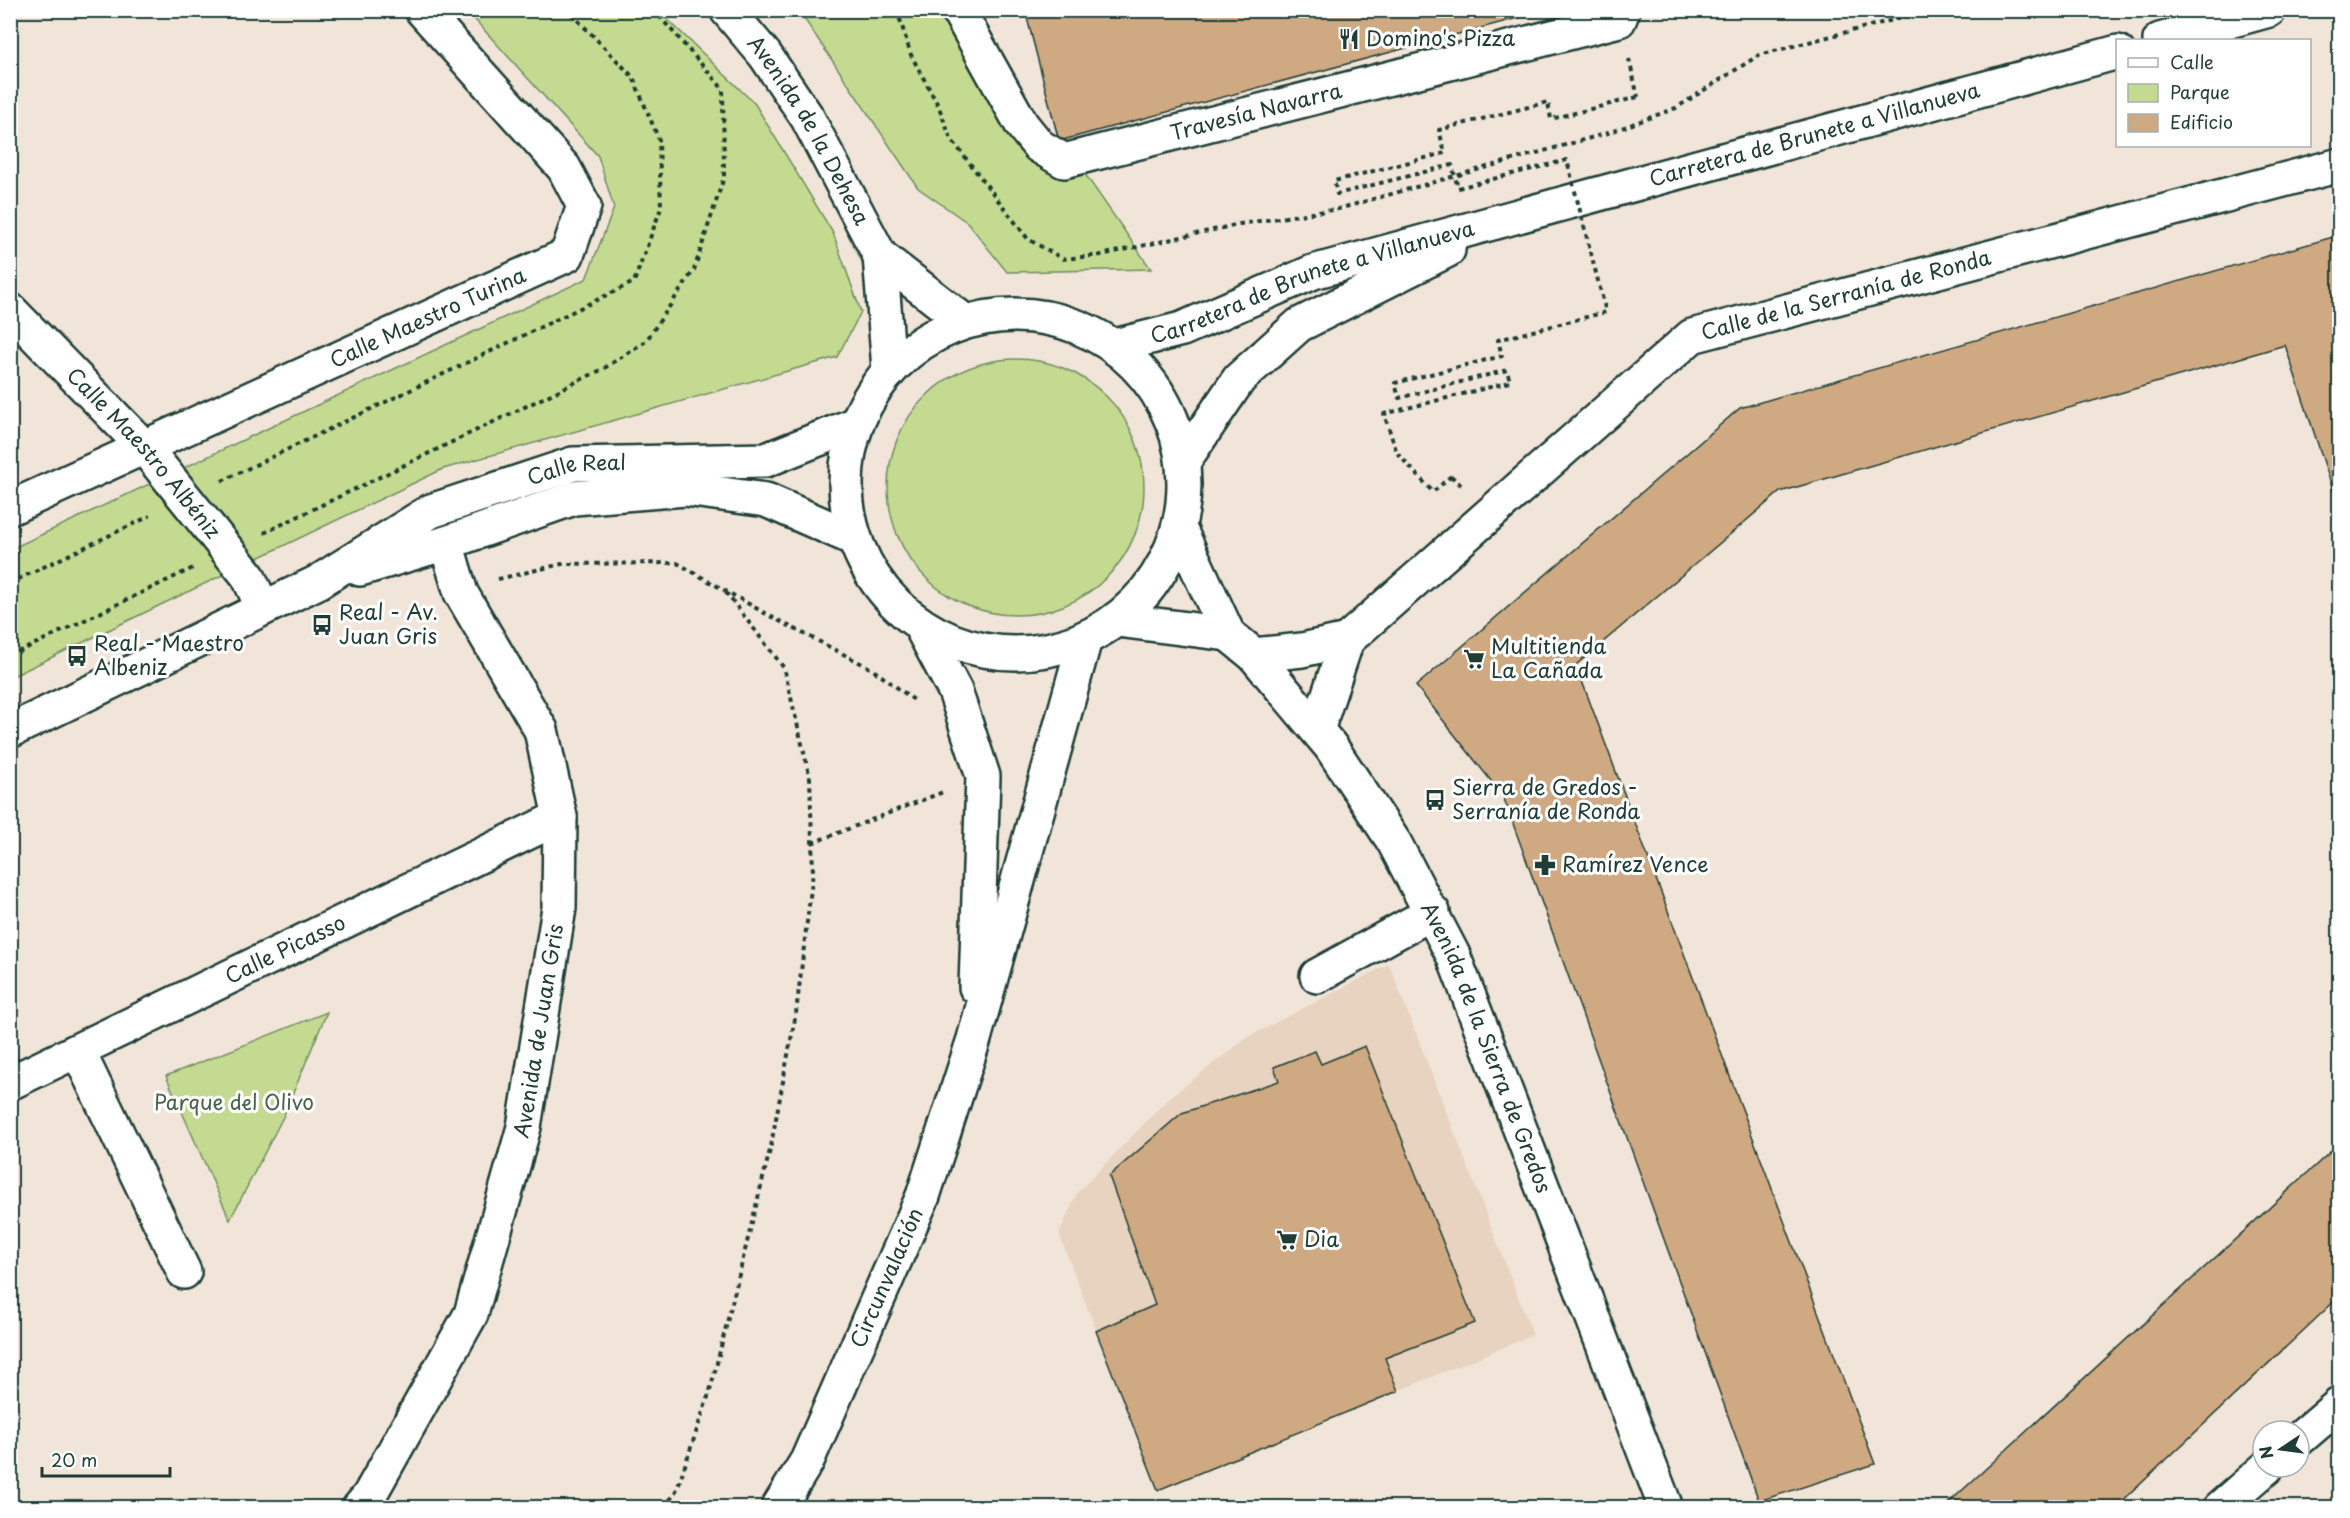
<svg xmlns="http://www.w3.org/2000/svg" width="2350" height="1518" font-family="'Playpen Sans',sans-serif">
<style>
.built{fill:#e7d3bf}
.green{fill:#c3da90;stroke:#718c62;stroke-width:1.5}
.building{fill:#cfa981;stroke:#1f3d34;stroke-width:1.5}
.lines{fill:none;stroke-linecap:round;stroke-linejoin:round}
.minor-casing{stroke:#1f3d34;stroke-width:38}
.highway-casing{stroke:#1f3d34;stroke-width:38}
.path{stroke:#1f3d34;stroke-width:4;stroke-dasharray:4.5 4.5;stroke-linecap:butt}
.minor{stroke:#fff;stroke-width:33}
.highway{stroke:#fff;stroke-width:33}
.path-bridge{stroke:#1f3d34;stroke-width:4;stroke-dasharray:4.5 4.5;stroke-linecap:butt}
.labels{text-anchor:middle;stroke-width:6;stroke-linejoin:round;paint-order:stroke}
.poi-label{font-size:21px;fill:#1f3d34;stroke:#fff;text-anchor:start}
.street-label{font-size:21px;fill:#1f3d34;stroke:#fff}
.park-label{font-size:21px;fill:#48644b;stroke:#fff}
</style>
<rect width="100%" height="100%" fill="#f1e5d9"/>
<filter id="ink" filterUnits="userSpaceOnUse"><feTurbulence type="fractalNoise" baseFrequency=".0167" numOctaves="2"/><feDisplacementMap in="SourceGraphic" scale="12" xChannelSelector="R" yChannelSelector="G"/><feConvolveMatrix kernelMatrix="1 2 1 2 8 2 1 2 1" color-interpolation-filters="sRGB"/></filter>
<g filter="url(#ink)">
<path class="built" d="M1389,964L1533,1335L1158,1490L1059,1234L1077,1193L1168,1099L1246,1038Z"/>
<g class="green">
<path d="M467,11H659L755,104L833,233L861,312L837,357L443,469L11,677V549L586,279L614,208L598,156Z"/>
<path d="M799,11H950L1065,176L1085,174L1151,269L1007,272L968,223L918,188Z"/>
<circle cx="1016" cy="487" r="128"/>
<path d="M327,1012L283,1117L230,1220L166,1076Z"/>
</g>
<g class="building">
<path d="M1025,10H1548L1059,141Z"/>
<path d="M2340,235V511L2285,345L1780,492L1576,665L1875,1464L1759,1501L1503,796L1416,686L1740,408Z"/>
<path d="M1365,1046L1475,1323L1385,1358L1398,1391L1158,1490L1096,1331L1155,1305L1109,1176L1182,1113L1279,1081L1274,1067L1315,1051L1321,1064Z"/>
<path d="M2340,1143V1296L2115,1508H1943Z"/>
</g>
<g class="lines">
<defs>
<g id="minor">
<path id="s1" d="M727,10L765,55L807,117L880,256L964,321"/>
<path id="s2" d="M958,10L1022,125L1039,146L1064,161L1619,20L1623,10"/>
<path d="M880,256L889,369"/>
<path id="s3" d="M10,310L144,447L248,576L263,608"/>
<path id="s4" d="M10,508L567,255L584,206L564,168L422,10"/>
<path id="s5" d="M1179,528L1228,634L1254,655L1331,747L1394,842L1453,955L1666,1508"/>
<path d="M360,569L446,543L574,498L685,489L766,500L855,539"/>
<path d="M1117,620L1228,634"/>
<path d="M1254,655L1302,650L1347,640"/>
<path id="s6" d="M1317,730L1347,640L1692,336L2340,165"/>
<path id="s7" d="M10,731L318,582L431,511L573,464L766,460L856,424"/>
<path d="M1317,976L1433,912"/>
<path d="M78,1051L184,1272"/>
<path id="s8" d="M10,1083L560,817"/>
<path d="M2299,1439L2340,1404"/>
<path id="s9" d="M359,1508L369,1496L471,1314L524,1127L559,908L560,817L541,730L461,593L446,543"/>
<path d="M2220,1508L2267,1467"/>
</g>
<g id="highway">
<path d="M2160,40L2269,10"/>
<circle cx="1015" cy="484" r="169"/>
<path id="s10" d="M1115,346L1182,329L1313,272L2118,52"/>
<path d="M1183,462L1239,379L1299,325L1448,250"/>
<path d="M919,623L955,691L983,776L976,987"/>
<path id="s11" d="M778,1508L807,1461L923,1196L974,1039L1085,639"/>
</g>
</defs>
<use href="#minor" class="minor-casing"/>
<use href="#highway" class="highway-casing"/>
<g class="path">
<path d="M897,10L911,55L938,105L951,139L1028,239L1063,259L1101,255L1240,224L1338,209L1608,133L1676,108L1759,55L1931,10"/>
<path d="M1629,59L1638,97"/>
<path d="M1451,476L1463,487"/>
<path d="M222,481L634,282L661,208L659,140L633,77L568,10"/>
<path d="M264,533L603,369L646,341L694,270L724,177L723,89L654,10"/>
<path d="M498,579L562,564L677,563L768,615L872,669L914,700"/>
<path d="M10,583L150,516"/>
<path d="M10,656L193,568"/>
<path d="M812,843L943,792"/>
<path d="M665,1508L677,1489L710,1391L770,1150L796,1013L813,872L810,778L784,668L724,590"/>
</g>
<use href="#minor" class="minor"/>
<use href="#highway" class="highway"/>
<path class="path-bridge" d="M1451,476L1433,492L1397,453L1384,414L1510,382L1507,370L1399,398L1395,383L1502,356L1498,340L1606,312L1567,160L1458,188L1452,165L1337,194L1334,181L1445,153L1439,130L1548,102L1551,119L1638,97"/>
</g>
</g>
<defs>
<symbol id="restaurant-bare" viewBox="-9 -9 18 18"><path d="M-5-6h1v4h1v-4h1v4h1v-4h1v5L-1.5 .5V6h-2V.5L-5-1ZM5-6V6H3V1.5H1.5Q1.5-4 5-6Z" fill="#1f3d34" stroke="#fff" stroke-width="2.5" paint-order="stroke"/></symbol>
<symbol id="bus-bare" viewBox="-9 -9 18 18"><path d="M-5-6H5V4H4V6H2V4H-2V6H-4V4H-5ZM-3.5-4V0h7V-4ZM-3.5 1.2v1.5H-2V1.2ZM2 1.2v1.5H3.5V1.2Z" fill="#1f3d34" stroke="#fff" stroke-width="2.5" paint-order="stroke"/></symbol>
<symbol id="supermarket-bare" viewBox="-9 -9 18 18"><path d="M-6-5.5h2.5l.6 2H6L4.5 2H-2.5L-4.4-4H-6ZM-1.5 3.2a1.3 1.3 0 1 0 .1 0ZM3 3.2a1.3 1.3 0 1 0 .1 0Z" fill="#1f3d34" stroke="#fff" stroke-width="2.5" paint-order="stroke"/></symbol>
<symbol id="pharmacy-bare" viewBox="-9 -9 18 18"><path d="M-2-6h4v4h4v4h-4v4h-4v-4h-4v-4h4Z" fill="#1f3d34" stroke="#fff" stroke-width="2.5" paint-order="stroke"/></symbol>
</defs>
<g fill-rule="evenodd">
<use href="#restaurant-bare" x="1334" y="24" width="30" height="30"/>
<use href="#bus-bare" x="307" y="610" width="30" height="30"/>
<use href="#bus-bare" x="62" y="641" width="30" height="30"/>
<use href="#supermarket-bare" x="1459" y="644" width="30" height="30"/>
<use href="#bus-bare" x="1420" y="785" width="30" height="30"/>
<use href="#pharmacy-bare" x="1530" y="850" width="30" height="30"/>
<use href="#supermarket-bare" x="1272" y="1225" width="30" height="30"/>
</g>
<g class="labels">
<g class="poi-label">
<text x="1366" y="46">Domino's Pizza</text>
<text x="339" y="620">Real - Av.<tspan x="339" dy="24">Juan Gris</tspan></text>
<text x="94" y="651">Real - Maestro<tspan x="94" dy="24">Albeniz</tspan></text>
<text x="1491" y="654">Multitienda<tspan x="1491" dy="24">La Cañada</tspan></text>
<text x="1452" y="795">Sierra de Gredos -<tspan x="1452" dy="24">Serranía de Ronda</tspan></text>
<text x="1562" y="872">Ramírez Vence</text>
<text x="1304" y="1247">Dia</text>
</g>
<g class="street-label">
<text dy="7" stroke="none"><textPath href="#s2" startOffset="386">Travesía Navarra</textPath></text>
<text dy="7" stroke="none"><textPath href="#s1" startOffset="146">Avenida de la Dehesa</textPath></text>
<text dy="7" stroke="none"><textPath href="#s10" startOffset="732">Carretera de Brunete a Villanueva</textPath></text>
<text dy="7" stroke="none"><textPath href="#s10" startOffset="208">Carretera de Brunete a Villanueva</textPath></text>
<text dy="7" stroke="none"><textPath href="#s6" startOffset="714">Calle de la Serranía de Ronda</textPath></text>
<text dy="7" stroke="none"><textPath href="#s4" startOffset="459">Calle Maestro Turina</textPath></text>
<text dy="7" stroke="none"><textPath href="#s3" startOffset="196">Calle Maestro Albéniz</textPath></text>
<text dy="7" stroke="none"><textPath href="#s7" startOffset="628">Calle Real</textPath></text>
<text dy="7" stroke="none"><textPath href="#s8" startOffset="306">Calle Picasso</textPath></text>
<text dy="7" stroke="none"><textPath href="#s9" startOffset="516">Avenida de Juan Gris</textPath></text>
<text dy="7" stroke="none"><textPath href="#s5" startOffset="610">Avenida de la Sierra de Gredos</textPath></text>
<text dy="7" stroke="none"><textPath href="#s11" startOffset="255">Circunvalación</textPath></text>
</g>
<g class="park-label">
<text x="234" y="1110">Parque del Olivo</text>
</g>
</g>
<rect width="2350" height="1518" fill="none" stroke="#fff" stroke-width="36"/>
<rect x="18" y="18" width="2314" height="1482" fill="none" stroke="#1f3d34" stroke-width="2" filter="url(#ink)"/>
<rect x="2116" y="39" width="195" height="108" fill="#ffffff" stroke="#a5b1ae" stroke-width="1.5"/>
<rect x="2128" y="58" width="30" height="9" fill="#ffffff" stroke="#a5b1ae" stroke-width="1.5"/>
<text x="2170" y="69" font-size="18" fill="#1f3d34">Calle</text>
<rect x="2128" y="84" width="30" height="18" fill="#c3da90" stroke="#a5b1ae" stroke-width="1.5"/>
<text x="2170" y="99" font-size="18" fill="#1f3d34">Parque</text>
<rect x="2128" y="114" width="30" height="18" fill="#cfa981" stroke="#a5b1ae" stroke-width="1.5"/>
<text x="2170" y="129" font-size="18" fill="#1f3d34">Edificio</text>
<g transform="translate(2281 1449) rotate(257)"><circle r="28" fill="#ffffff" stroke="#a5b1ae" stroke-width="1.5"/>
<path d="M0-4.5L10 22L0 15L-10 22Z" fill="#1f3d34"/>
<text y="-9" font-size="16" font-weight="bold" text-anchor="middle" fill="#1f3d34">N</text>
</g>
<path d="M42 1467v9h128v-9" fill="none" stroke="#1f3d34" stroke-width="3"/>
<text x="51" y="1467" font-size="18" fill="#1f3d34" stroke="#ffffff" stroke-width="4.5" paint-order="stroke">20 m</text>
</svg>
